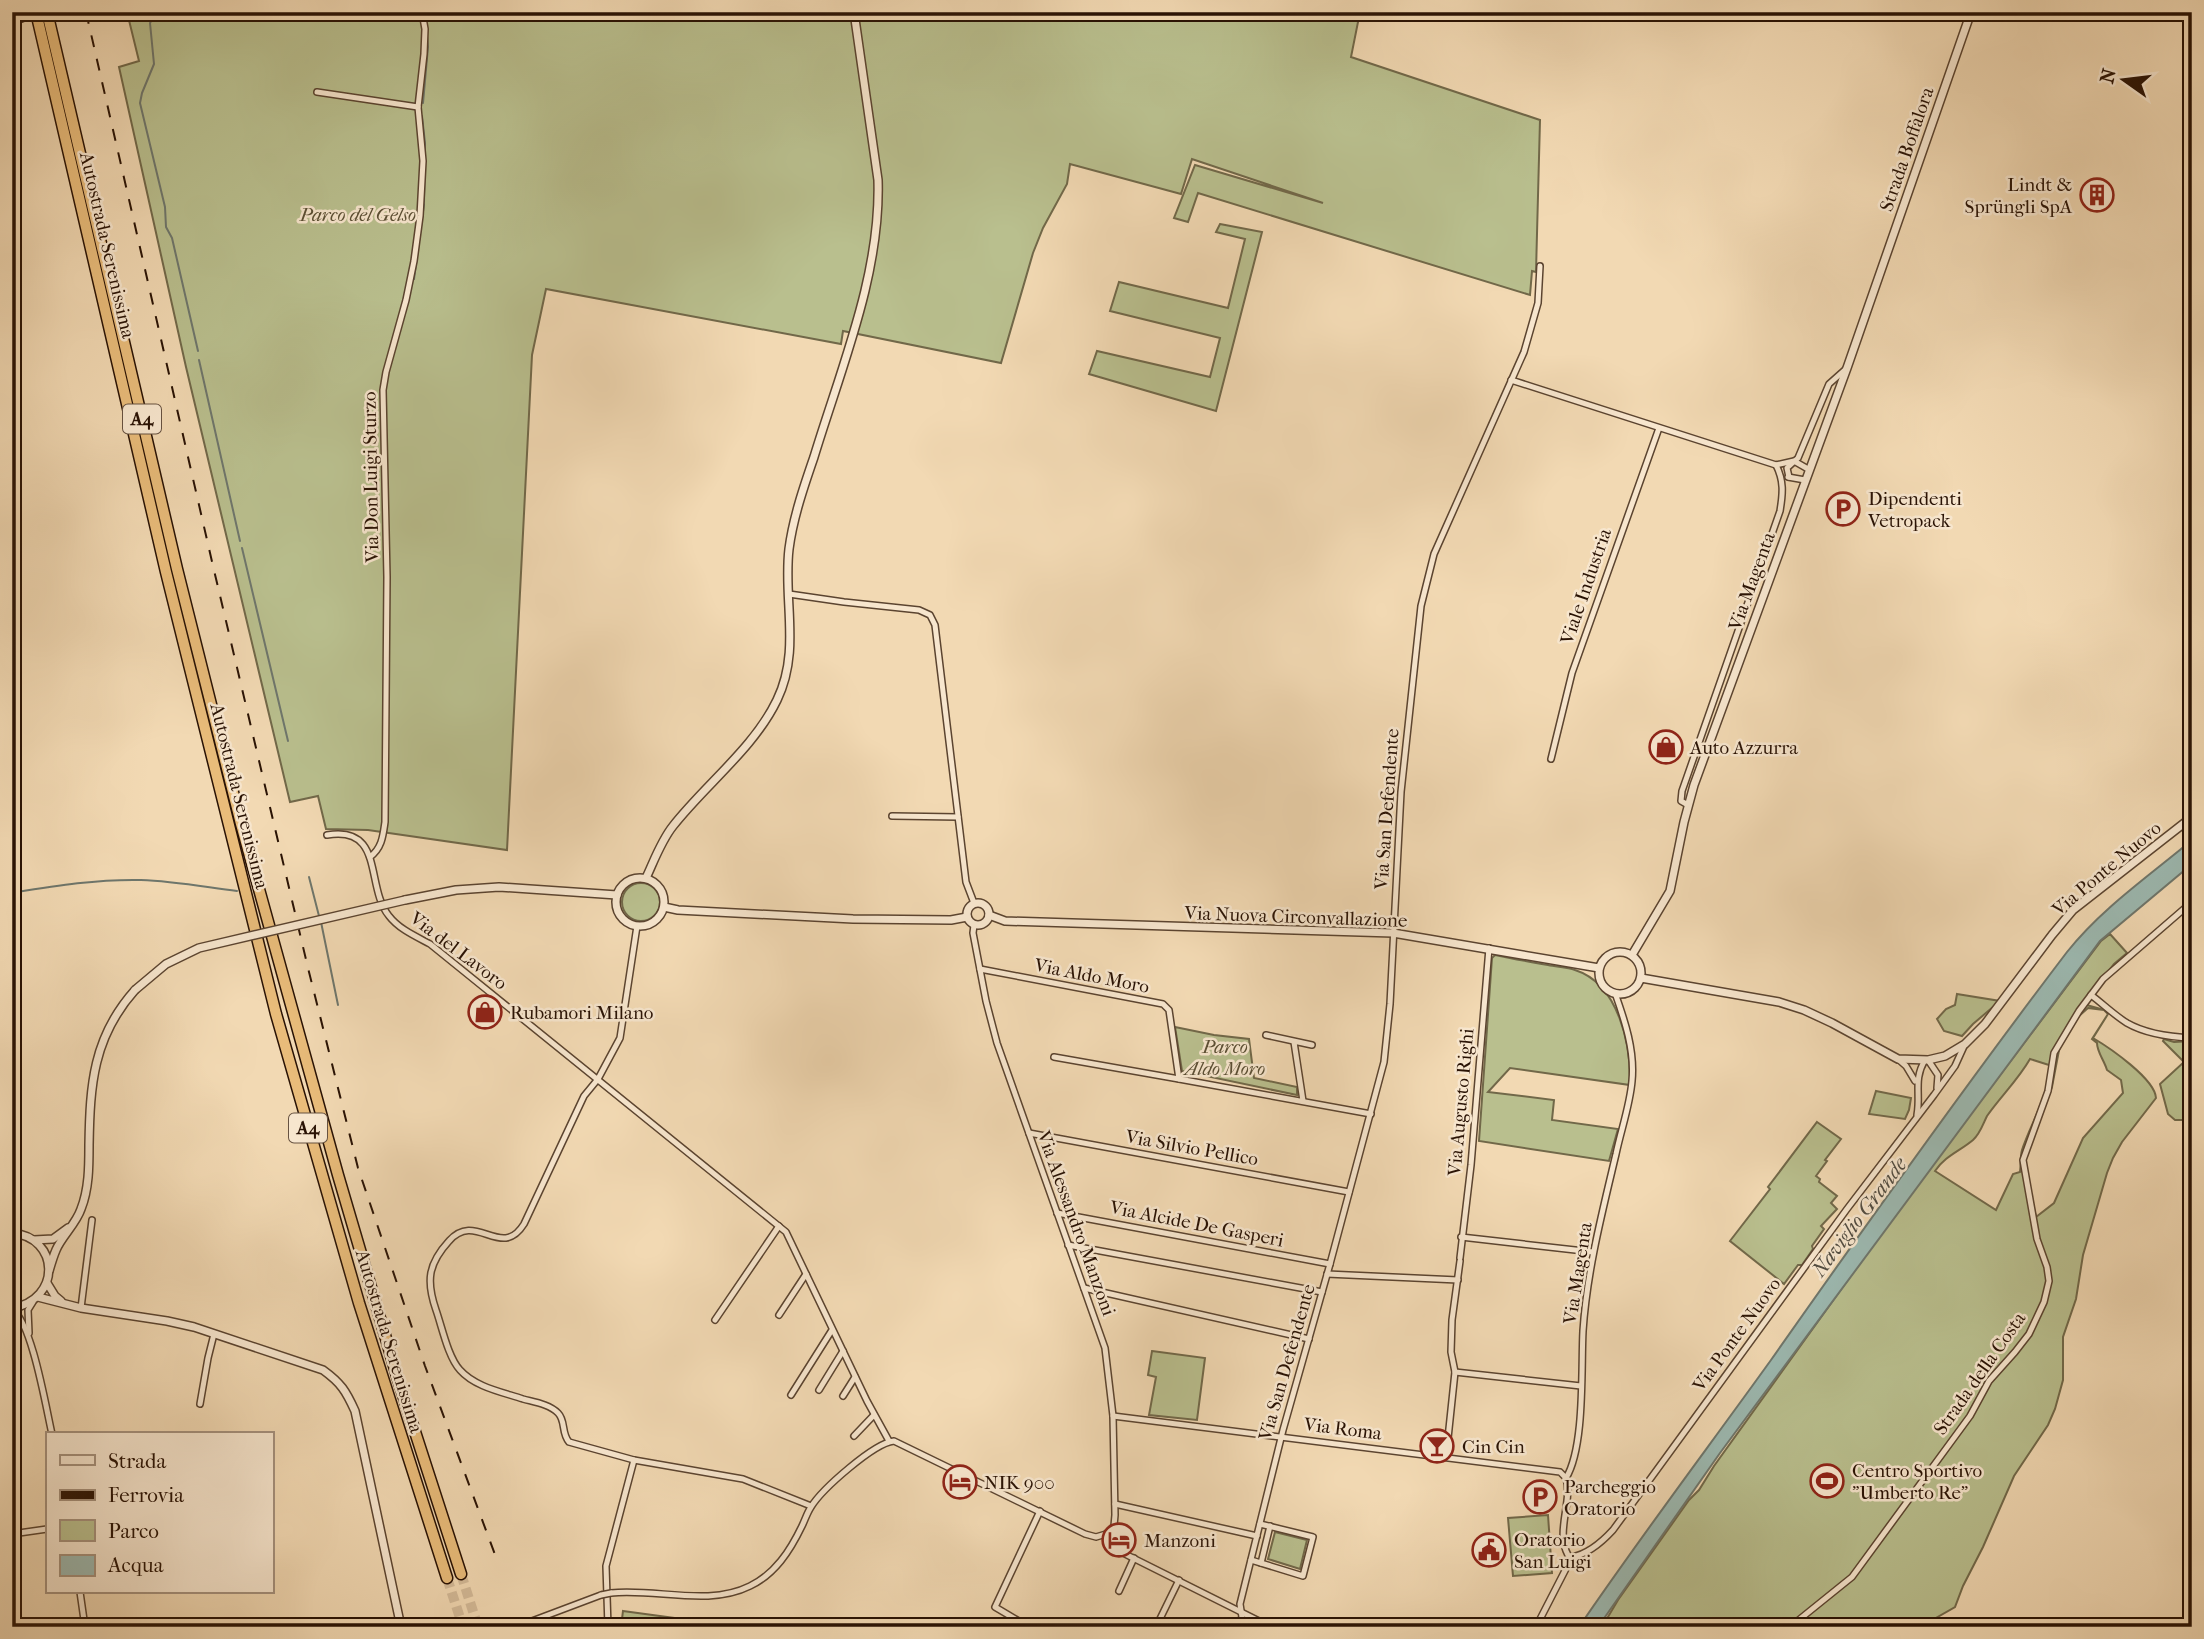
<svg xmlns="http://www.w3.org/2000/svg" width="2204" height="1639" font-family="'IM FELL French Canon',serif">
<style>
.green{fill:#b9bf8e;stroke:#716849;stroke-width:2;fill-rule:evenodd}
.water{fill:#9cb9b1;stroke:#6e766c;stroke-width:2}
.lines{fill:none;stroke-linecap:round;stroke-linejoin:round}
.stream{stroke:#6e766c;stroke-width:2}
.motorway-tunnel{stroke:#d4bb99;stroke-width:10;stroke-dasharray:10 5;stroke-linecap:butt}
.minor-casing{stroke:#5b4430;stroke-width:8}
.tertiary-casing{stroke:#5b4430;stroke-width:10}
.trunk-casing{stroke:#291204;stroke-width:12}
.motorway-casing{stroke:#291204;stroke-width:13}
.minor{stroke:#f7e6ce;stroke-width:5}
.tertiary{stroke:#f7e6ce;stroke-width:7}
.trunk{stroke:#e9bc7a;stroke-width:10}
.motorway{stroke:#e9bc7a;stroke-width:10}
.rail{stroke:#291204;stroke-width:2;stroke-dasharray:12 12;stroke-linecap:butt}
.minor-bridge-casing{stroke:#5b4430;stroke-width:8;stroke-linecap:butt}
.tertiary-bridge-casing{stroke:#5b4430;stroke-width:10;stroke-linecap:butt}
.minor-bridge{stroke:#f7e6ce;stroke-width:5}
.tertiary-bridge{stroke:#f7e6ce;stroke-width:7}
.labels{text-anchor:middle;stroke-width:5;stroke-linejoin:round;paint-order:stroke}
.shield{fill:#f7e6ce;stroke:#675241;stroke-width:2}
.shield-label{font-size:18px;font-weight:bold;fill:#291204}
.street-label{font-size:19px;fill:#291204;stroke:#f7e6ce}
.poi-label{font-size:19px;fill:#291204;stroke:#f7e6ce;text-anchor:start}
.park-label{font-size:19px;font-style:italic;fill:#5b4f34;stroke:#f7e6ce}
.water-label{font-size:21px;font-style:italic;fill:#514c41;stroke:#f7e6ce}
</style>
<rect width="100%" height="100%" fill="#f2d9b3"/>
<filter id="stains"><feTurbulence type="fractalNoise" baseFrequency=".00286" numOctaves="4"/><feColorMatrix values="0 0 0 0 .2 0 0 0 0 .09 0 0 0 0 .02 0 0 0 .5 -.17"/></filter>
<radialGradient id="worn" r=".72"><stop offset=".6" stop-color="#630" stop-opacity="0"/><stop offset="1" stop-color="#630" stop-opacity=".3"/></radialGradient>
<g class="green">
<path d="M127,12H1360L1351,57L1540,120L1536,272L1532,271L1530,295L1198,193L1188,222L1174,218L1195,165L1323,203L1192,159L1181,194L1070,164L1067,184L1043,228L1033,253L1001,363L843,331L841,344L546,289L532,355L507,850L368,830L326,829L318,796L290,802L186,367L119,67L139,61Z"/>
<path d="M1220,224L1262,232L1216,411L1089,374L1097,351L1210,377L1220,338L1110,311L1119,282L1228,308L1245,239L1216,232Z"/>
<circle cx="641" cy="902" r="19"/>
<path d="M2110,934L2127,953L2114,964L2083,1004L2104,1010L2108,1014L2093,1038C2110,1048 2155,1079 2156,1098L2122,1142L2113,1158L2107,1173L2083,1255L2076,1299L2063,1337V1380L2055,1409L2048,1425L2014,1476L1983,1547L1963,1586L1955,1607L1920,1627H1602L1618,1600L1689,1500L1699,1490L1714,1466L1893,1217L2101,941ZM2088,1008L2104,1010L2108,1014L2092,1039L2097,1043C2097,1052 2104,1060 2107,1070L2121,1080L2123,1093L2083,1138L2054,1203L2036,1217L2025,1170L2026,1158L2052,1087L2060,1045L2079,1016ZM2030,1059L2049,1065C2050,1095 2031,1122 2022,1150C2020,1157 2021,1165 2020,1172L2013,1174L1996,1210L1935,1171C1945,1156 1960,1151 1973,1140C1980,1134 1983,1124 1987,1116C2001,1096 2018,1080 2030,1059Z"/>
<path d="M1495,955C1513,959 1531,962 1548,965C1557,967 1567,967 1575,970C1619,984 1631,1045 1630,1085L1510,1068L1488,1092L1554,1100L1552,1120L1618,1129L1609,1161L1479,1141L1492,958Z"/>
<path d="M1957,994L2000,1001L1973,1024L1962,1036L1944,1031L1937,1019L1946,1009L1955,1005Z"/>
<path d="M1175,1027L1214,1035L1249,1039L1254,1078L1297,1087V1095L1182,1071Z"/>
<path d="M2164,1039L2174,1042L2192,1041V1083L2189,1090L2192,1094V1120H2175L2168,1114L2160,1084L2184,1062L2163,1041Z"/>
<path d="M1876,1091L1911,1098L1909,1110L1905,1119L1869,1114Z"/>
<path d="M1817,1122L1841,1139L1825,1160L1827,1161L1816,1176L1820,1179L1819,1182L1837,1196L1831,1203L1837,1209L1821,1226L1824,1229L1812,1246L1813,1249L1802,1265H1798L1784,1284L1730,1241L1770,1189L1768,1187Z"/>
<path d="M1152,1351L1205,1358L1197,1420L1149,1415L1156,1377L1148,1375Z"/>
<path d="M1548,1515L1552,1573L1513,1576L1508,1518Z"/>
<path d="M1275,1532L1307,1540L1300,1569L1268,1559Z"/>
<path d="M623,1611L682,1619L712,1627H621Z"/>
</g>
<path class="water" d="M2192,840V864L2100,941L1720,1453L1598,1627H1579C1641,1536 1707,1449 1771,1360C1868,1222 1965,1086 2067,952C2102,908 2149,876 2192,840Z"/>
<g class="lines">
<g class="stream">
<path d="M163,12L154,16L150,23L154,64L142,93L140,103L165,207L166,227L172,238L198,351"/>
<path d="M423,103L428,47L425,12"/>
<path d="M422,116L425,143L424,202"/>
<path d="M414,279L424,204"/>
<path d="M199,360L240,541"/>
<path d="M242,548L288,741"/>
<path d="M309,877L319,916"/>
<path d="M12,893C55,886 97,879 141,880C173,881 205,887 237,891"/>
<path d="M321,922L338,1005"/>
</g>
<g class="motorway-tunnel">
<path d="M461,1574L478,1627"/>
<path d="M447,1578L463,1627"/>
</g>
<defs>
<g id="minor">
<path d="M317,92L418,107"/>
<path d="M1511,380L1776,465L1794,461L1808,469"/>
<path d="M1788,477L1805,480"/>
<path d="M1789,477L1787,468L1798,458L1829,384L1847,368"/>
<path d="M789,594L844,602L919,610L930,615L935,625L966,882L974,903"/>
<path d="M1551,759L1572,673L1659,428"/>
<path d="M1688,805L1681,801L1682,791L1780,511C1783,493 1784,481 1776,465"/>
<path d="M892,816L958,817"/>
<path d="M327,835C385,825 365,887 389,916C399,929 415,936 430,944L786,1232L867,1401L889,1441"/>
<path d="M370,857C382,848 383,836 385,822L387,577L383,390L386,372L406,300L414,261L420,216L423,161L418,107L424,54L425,29L422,12"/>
<path d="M974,925L973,933L986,1001L997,1043L1105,1348L1113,1416L1115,1515L1114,1526L1106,1534"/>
<path d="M637,926L620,1038L598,1079L584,1096L524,1224C501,1261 476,1210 449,1241C428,1264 426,1281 436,1310C442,1327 448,1357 460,1370C475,1387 502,1392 523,1399C534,1402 549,1404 558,1413C566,1421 561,1433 569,1442L634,1460L743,1479L811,1506"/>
<path d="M980,969L1163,1004L1169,1010L1179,1079L1371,1114"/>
<path d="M2091,995C2103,1004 2114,1015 2127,1023C2146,1034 2170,1037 2192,1038"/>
<path d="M1266,1035L1312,1045"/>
<path d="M1294,1042L1303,1101"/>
<path d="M1054,1057L1179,1079"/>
<path d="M1898,1059L1906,1066L1915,1081"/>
<path d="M1928,1060L1938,1075L1937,1088"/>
<path d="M1917,1115C1921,1094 1913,1080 1925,1060"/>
<path d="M1029,1133L1349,1192"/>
<path d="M1057,1213L1330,1264"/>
<path d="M1461,1237L1593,1252"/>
<path d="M1068,1245L1322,1292"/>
<path d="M1460,1258L1471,1165L1489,948"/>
<path d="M1327,1274L1458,1280"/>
<path d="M1084,1288L1309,1339"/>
<path d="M81,1308L92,1220"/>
<path d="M12,1309C32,1322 46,1408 52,1434"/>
<path d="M779,1315L806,1274"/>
<path d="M715,1320L779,1226"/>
<path d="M29,1333L28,1310L33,1302"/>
<path d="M1455,1372L1581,1386"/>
<path d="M819,1390L843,1351"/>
<path d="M791,1395L832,1330"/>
<path d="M843,1396L855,1377"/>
<path d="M200,1404L208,1358L214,1334"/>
<path d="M1113,1416L1552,1471L1560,1472L1566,1478"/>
<path d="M854,1436L874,1415"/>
<path d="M1446,1457L1455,1372L1451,1352L1452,1320L1460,1261"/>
<path d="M1115,1504L1257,1536"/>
<path d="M12,1534L47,1529"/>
<path d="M1572,1557C1588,1554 1602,1542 1613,1530L1847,1209L1934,1095L1955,1066L1965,1044"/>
<path d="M1572,1557L1568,1555C1555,1532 1573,1501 1566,1478C1585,1447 1581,1369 1583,1331C1587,1271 1602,1213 1616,1154C1621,1130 1630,1105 1632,1081C1635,1051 1625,1021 1615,993"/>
<path d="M1251,1560L1303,1576L1313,1537L1260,1524"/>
<path d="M1261,1563L1270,1526"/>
<path d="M1119,1591L1134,1558"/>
<path d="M80,1592L85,1627"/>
<path d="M611,1593C656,1588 708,1607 750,1586C775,1574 790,1551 802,1526C805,1520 807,1513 811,1507C822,1489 874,1443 894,1441L1085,1534L1096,1537L1106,1534L1110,1543L1121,1552L1271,1627"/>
<path d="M516,1627L601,1595"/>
<path d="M608,1627L606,1566L634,1460"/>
<path d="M1029,1627L995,1607L1040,1511"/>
<path d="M1156,1627L1179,1580"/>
<path d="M1237,1627L1242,1617L1240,1604L1283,1430L1330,1264L1384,1062L1390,1004L1401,792L1421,606L1434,554L1524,352L1538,303L1540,266"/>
<path d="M1536,1627L1572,1557"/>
<path d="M1790,1627L1852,1577L1970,1416L1989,1381L2015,1352L2029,1334L2044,1302L2049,1281L2047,1267L2037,1239L2023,1160L2048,1091L2054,1053L2079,1011L2103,979L2192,902"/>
</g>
<g id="tertiary">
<circle cx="640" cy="902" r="24"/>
<path d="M646,878C654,861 661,841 673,826C705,785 754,748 777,700C801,651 783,600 789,549C793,518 804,486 814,457C841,368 881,274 878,180L854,12"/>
<path d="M405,900L456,890L499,887L617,895"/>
<circle cx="978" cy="914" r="11"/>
<path d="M664,907L678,910L853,919L951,920L967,917"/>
<path d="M989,915L1005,921L1393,933L1599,968"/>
<circle cx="1620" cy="973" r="21"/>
<path d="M1632,955L1670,891L1684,822L1694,785L1847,368L1971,12"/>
<path d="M1641,978L1779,1002L1804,1010L1832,1023L1898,1059L1928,1060L1945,1056L1965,1044L1985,1024L2052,935L2073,910L2192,817"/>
<path d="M12,1233C60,1237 62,1300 12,1308"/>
<path d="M34,1240L53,1239L68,1228"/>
<path d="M49,1271C51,1264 53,1257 56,1250C62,1236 76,1224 81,1209C89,1189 89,1166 89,1145C90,1085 93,1037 135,990"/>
<path d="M47,1283L55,1296L61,1301"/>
<path d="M38,1297L81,1308L167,1321L194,1327L323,1370C341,1383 346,1391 355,1411L401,1627"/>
</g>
<path id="trunk" d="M12,20L35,12"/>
<g id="motorway">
<path d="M36,12L166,572L276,1014L359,1303L447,1578"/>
<path d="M47,12L177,569L241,824L338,1175L397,1376L461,1574"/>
</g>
</defs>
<use href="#minor" class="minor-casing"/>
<use href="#tertiary" class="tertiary-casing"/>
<use href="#trunk" class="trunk-casing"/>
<use href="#motorway" class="motorway-casing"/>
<use href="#minor" class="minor"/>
<use href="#tertiary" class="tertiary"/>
<use href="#trunk" class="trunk"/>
<use href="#motorway" class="motorway"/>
<path class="rail" d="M86,12L213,566L308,968L358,1168L425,1366L497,1560"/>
<defs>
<path id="minor-bridge" d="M601,1595L611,1593"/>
<path id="tertiary-bridge" d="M135,990L166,964L199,948L405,900"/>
</defs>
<use href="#minor-bridge" class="minor-bridge-casing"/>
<use href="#tertiary-bridge" class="tertiary-bridge-casing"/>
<use href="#minor-bridge" class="minor-bridge"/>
<use href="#tertiary-bridge" class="tertiary-bridge"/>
</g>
<defs>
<symbol id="building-ring" viewBox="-11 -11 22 22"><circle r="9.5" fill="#f7e6ce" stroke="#8f2418" stroke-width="1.5"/><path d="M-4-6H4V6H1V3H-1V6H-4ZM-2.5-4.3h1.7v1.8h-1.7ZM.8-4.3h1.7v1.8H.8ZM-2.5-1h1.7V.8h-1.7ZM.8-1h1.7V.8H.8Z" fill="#8f2418"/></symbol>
<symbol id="parking-ring" viewBox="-11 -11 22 22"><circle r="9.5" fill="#f7e6ce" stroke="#8f2418" stroke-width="1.5"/><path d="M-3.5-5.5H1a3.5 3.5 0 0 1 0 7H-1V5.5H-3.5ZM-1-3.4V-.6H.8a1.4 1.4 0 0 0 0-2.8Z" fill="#8f2418"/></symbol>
<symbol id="shop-ring" viewBox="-11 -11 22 22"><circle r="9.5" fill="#f7e6ce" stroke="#8f2418" stroke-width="1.5"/><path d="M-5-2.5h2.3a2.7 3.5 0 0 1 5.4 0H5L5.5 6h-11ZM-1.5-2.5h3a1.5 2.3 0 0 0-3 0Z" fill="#8f2418"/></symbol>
<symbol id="bar-ring" viewBox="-11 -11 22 22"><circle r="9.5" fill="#f7e6ce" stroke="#8f2418" stroke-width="1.5"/><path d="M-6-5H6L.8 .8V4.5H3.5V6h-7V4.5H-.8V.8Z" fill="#8f2418"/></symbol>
<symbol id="stadium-ring" viewBox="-11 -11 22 22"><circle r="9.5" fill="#f7e6ce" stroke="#8f2418" stroke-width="1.5"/><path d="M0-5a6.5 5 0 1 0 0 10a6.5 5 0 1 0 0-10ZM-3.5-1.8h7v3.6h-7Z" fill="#8f2418"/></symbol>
<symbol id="hotel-ring" viewBox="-11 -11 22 22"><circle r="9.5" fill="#f7e6ce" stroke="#8f2418" stroke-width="1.5"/><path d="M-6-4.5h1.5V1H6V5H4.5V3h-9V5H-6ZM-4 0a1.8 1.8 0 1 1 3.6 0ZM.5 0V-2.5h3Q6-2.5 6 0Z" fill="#8f2418"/></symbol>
<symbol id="civic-ring" viewBox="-11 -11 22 22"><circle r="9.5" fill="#f7e6ce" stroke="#8f2418" stroke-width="1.5"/><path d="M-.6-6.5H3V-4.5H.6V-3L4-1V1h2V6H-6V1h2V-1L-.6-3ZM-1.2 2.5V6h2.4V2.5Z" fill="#8f2418"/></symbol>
</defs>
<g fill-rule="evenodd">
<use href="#building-ring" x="2078" y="176" width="38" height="38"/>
<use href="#parking-ring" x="1824" y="490" width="38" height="38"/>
<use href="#shop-ring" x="1647" y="728" width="38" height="38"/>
<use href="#shop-ring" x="466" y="993" width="38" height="38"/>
<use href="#bar-ring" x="1418" y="1427" width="38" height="38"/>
<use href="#stadium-ring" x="1808" y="1462" width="38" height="38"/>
<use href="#hotel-ring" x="941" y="1463" width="38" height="38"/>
<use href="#parking-ring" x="1521" y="1478" width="38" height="38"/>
<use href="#hotel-ring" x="1100" y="1521" width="38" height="38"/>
<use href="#civic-ring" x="1470" y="1531" width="38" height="38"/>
</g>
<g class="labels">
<g class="shield">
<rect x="123" y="404.5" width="38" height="29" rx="5"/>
<rect x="289" y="1113.5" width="38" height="29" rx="5"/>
</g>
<g class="shield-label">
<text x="142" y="425">A4</text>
<text x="308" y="1134">A4</text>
</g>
<g class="street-label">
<text transform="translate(1906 149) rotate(-71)" y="7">Strada Boffalora</text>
<text transform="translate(108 245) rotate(77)" y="7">Autostrada Serenissima</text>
<text transform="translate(370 477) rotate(-91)" y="7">Via Don Luigi Sturzo</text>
<text transform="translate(1751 581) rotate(-70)" y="7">Via Magenta</text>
<text transform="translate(1585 586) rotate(-71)" y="7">Viale Industria</text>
<text transform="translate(240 796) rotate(76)" y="7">Autostrada Serenissima</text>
<text transform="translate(1386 809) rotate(-86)" y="7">Via San Defendente</text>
<text transform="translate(2106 868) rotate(-40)" y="7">Via Ponte Nuovo</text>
<text transform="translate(1296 916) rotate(2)" y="7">Via Nuova Circonvallazione</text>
<text transform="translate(459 950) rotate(37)" y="7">Via del Lavoro</text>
<text transform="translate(1092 975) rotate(11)" y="7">Via Aldo Moro</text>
<text transform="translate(1460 1102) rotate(-85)" y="7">Via Augusto Righi</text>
<text transform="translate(1192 1147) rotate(10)" y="7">Via Silvio Pellico</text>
<text transform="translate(1077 1223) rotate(70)" y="7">Via Alessandro Manzoni</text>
<text transform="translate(1197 1223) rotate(11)" y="7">Via Alcide De Gasperi</text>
<text transform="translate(1577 1273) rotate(-81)" y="7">Via Magenta</text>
<text transform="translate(1736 1334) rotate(-54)" y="7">Via Ponte Nuovo</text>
<text transform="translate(390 1341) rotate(73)" y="7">Autostrada Serenissima</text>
<text transform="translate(1286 1362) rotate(-74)" y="7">Via San Defendente</text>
<text transform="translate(1979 1373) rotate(-55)" y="7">Strada della Costa</text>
<text transform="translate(1343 1428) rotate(7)" y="7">Via Roma</text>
</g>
<g class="poi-label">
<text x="2072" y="191" text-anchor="end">Lindt &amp;<tspan x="2072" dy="22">Sprüngli SpA</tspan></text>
<text x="1868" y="505">Dipendenti<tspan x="1868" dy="22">Vetropack</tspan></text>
<text x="1690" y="754">Auto Azzurra</text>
<text x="510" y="1019">Rubamori Milano</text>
<text x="1462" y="1453">Cin Cin</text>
<text x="1852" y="1477">Centro Sportivo<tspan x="1852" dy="22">"Umberto Re"</tspan></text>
<text x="984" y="1489">NIK 900</text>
<text x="1564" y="1493">Parcheggio<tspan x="1564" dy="22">Oratorio</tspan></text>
<text x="1514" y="1546">Oratorio<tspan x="1514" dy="22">San Luigi</tspan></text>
<text x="1144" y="1547">Manzoni</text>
</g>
<g class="park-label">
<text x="358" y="221">Parco del Gelso</text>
<text x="1225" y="1053">Parco<tspan x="1225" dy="22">Aldo Moro</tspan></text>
</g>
<g class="water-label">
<text transform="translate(1859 1217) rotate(-53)" y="7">Naviglio Grande</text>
</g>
</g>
<rect width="2204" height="1639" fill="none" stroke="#f2d9b3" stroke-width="42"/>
<rect x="14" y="14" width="2176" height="1611" fill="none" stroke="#291204" stroke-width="3.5"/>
<rect x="21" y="21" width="2162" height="1597" fill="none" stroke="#291204" stroke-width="2"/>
<rect x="46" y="1432" width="228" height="161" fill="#f7e6ce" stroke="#a5917d" stroke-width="2"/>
<rect x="60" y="1455" width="35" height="10" fill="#f7e6ce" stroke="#a5917d" stroke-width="2"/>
<text x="108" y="1468" font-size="21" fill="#291204">Strada</text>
<rect x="60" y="1490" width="35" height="10" fill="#291204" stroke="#a5917d" stroke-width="2"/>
<text x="108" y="1502" font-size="21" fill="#291204">Ferrovia</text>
<rect x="60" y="1520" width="35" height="21" fill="#b9bf8e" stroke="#a5917d" stroke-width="2"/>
<text x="108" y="1538" font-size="21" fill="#291204">Parco</text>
<rect x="60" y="1555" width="35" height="21" fill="#9cb9b1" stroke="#a5917d" stroke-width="2"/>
<text x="108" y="1572" font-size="21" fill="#291204">Acqua</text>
<g transform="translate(2124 80) rotate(284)" stroke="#f7e6ce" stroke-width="5" paint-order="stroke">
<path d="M0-5L12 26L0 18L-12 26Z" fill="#291204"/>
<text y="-10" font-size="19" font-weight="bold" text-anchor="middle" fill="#291204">N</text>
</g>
<rect width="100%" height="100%" filter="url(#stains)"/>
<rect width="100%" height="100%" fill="url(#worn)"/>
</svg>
